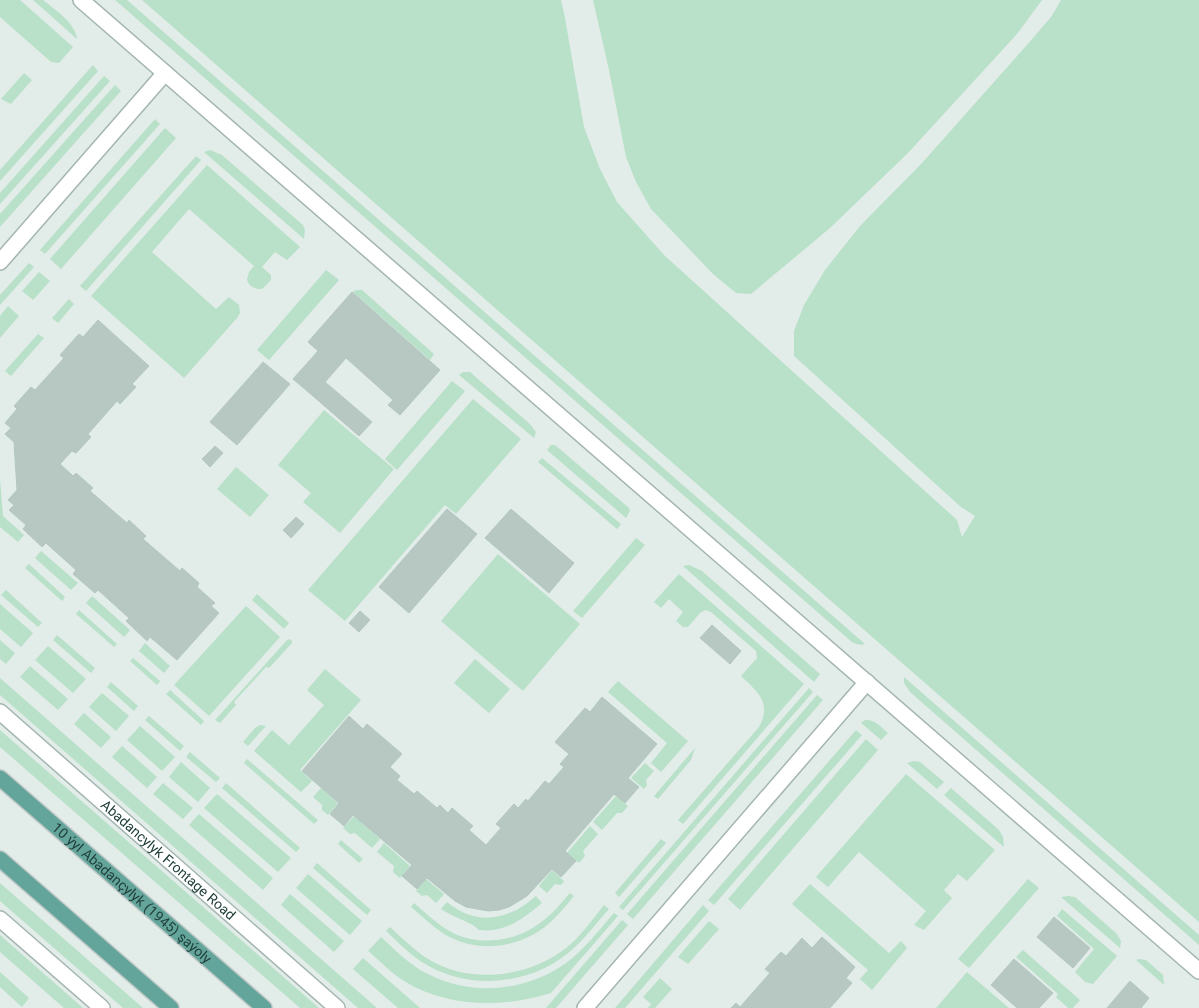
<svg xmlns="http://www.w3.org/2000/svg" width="1199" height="1008" font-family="Roboto,sans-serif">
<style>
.green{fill:#b9e0c8}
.building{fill:#b7c8c3;stroke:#b4c7c1}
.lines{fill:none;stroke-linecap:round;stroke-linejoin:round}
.street-casing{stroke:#a4b5b1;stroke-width:18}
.primary-casing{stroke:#c1c9c8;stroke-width:18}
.street{stroke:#fff;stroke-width:15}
.primary{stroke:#63a59b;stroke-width:15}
.labels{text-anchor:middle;stroke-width:5;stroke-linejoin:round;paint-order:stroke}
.street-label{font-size:14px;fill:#213f3a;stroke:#f3f9f7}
</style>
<rect width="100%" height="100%" fill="#e2ede9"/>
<g class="green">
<path d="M0,0H20L73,47L59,63L51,62L0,17Z"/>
<path d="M33,0H43C55,10 75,22 77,39Z"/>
<path d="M115,0H127L865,644L861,645L853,643Z"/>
<path d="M142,0H561L565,18L584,127L600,169L617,202L664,255L957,520L962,537L975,516L961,507L794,356V331L804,305L825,270L860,226L922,163L1033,38L1051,17L1061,0H1199V922Z"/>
<path d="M593,0H1042L1017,34L908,153L830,228L751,294L736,293L713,274L651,209L636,182L626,157L609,70Z"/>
<path d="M93,65L98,71L0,181V170Z"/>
<path d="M24,73L32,80L11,104L1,99Z"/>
<path d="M104,76L110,81L0,204V193Z"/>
<path d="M115,85L121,91L0,227V214Z"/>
<path d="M155,119L160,124L45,254L40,250Z"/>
<path d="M165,128L176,138L61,269L50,259Z"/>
<path d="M210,150L222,155L303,225L305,230L304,239L204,152Z"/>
<path d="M196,156L201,160L86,291L80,286Z"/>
<path d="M207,165L300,247L287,260L275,252L262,267L271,275V280L262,289C255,290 249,286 247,280L249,272L254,266L189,209L152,252L216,309L229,297L239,305L240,313L237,318L184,378L91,296Z"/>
<path d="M29,263L34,267L0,305V295Z"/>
<path d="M326,270L339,280L269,360L257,350Z"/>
<path d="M39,272L50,281L33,300L22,291Z"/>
<path d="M356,290H362L434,354L430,360L353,292Z"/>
<path d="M69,299L74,304L58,323L52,318Z"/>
<path d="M8,306L19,316L0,338V316Z"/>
<path d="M38,334L44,338L11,376L5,371Z"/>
<path d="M463,372H470L530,424L536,432L534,438L459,375Z"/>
<path d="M452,381L465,391L397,470L385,459Z"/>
<path d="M473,399L521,439L456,514L445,505L345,621L308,590Z"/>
<path d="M324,410L394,469L340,533L303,502L311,493L278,465Z"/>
<path d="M551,445H555L629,508L630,511L626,518L547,450Z"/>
<path d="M542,458L621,524L617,529L538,462Z"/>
<path d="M236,467L269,495L250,517L217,489Z"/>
<path d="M0,479L3,516L24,535L18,542L0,527Z"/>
<path d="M636,538L645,545L582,618L573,611Z"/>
<path d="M41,551L78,583L71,590L35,558Z"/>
<path d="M498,554L580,624L523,691L441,621Z"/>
<path d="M29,564L65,597L62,601L25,568Z"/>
<path d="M689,565L702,571L820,674L814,682L683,566Z"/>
<path d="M679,574L804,684L683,824L678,820L759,727C772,703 758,692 741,676L757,658L756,651L711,612L705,610L700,613L688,627H683L676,621L683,612L669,599L661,608L654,602Z"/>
<path d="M6,590L42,623L38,627L1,595Z"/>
<path d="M257,594L289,623L284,629L252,600Z"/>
<path d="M92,596L130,630L124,637L86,603Z"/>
<path d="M0,604L33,633L21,647L0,629Z"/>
<path d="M246,606L280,637L209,716L174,685Z"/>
<path d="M79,610L117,644L114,647L76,614Z"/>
<path d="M57,635L95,668L91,673L53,640Z"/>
<path d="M290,639L292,641V643L269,668L266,667L234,702L236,705L220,723L215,720L287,640Z"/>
<path d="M0,640L15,653L6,664L0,659Z"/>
<path d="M145,643L170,666L164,673L139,651Z"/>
<path d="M48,646L86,679L73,693L35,660Z"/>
<path d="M133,658L160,681L157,685L130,661Z"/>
<path d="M475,659L510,689L489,713L454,683Z"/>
<path d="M30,666L68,699L58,710L20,677Z"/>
<path d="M325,669L361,700L300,770L312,781L301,792L254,751L272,730L289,745L324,705L307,690Z"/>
<path d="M904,677L1199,935V945L910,692L904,683Z"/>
<path d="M0,678L377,1008H358L0,695Z"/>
<path d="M618,681L688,741L661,772L651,763L667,743L608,692Z"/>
<path d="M111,682L138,706L134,711L107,687Z"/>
<path d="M809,688L813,692L623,910L619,907Z"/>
<path d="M170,690L204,721L201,725L166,694Z"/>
<path d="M102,693L129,716L116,731L89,707Z"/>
<path d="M817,695L823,700L633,919L627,914Z"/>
<path d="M84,713L111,737L101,748L74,724Z"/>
<path d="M149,716L184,746L180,751L145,720Z"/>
<path d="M865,720C875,719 881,727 888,733L881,740L861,723Z"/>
<path d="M260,725L266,726L248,746L243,742L255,728Z"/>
<path d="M140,726L175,757L162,771L127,740Z"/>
<path d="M0,730L319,1008H300L0,747Z"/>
<path d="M856,730L862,735L714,905L708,900Z"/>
<path d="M866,739L878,750L740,910L728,899Z"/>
<path d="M122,746L157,777L147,788L112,757Z"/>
<path d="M695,748L691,760L658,799L654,796Z"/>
<path d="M190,752L220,778L216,782L186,757Z"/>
<path d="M247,759L318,820L314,824L244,763Z"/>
<path d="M914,761L920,762L944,782L937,789L907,763Z"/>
<path d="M181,762L210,788L198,802L169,777Z"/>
<path d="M645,763L654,771L646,780L647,785L644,789L631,778Z"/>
<path d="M906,774L995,850L967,881L958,874L944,890L952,898L924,930L914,925L926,911L859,852L828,887L816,877Z"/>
<path d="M163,783L193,808L183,819L153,794Z"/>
<path d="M226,783L300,848L296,852L222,788Z"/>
<path d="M321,788L338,803L328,815L322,810V805L313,797Z"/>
<path d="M951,788L999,830L1003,837L1004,847L944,795Z"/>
<path d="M217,794L291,858L278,872L204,808Z"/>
<path d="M616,796L628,806L622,813H617L602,830L593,822Z"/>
<path d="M199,814L273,878L263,890L189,825Z"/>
<path d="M354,816L380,839L372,848L355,833L350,834L343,828Z"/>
<path d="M590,826L598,834L583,851L585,856L579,863L567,853Z"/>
<path d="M661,839L666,843L619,897L615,893Z"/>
<path d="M341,840L363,859L359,863L338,844Z"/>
<path d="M384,843L410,866L400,878L393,872L394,866L377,852Z"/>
<path d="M317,863L371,910L367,915L313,868Z"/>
<path d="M552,870L564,881L561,885L555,884L547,893L539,886Z"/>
<path d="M308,874L362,921L350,935L296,888Z"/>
<path d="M426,879L444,894L436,903L427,895L422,896L416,891Z"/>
<path d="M1028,879L1039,888L969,968L958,959Z"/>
<path d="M0,883L143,1008H123L0,901Z"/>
<path d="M810,884L889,953L901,941L907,948L872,990L860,979L868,970L792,904Z"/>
<path d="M570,893L574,896C565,907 556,918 545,927C515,949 476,953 444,934C432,926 422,916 411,907L414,903C427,914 440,927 455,934C483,946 516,941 540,923C552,915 561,903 570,893Z"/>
<path d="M290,894L344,941L334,952L281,905Z"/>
<path d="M536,896L542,903C523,919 505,933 479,930C472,922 452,917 441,909L447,902C477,927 509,920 536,896Z"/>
<path d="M1068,896L1075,897L1117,934L1121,941L1120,948L1061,897Z"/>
<path d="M604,905L609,909C598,921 588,935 576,946C538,984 473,992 427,965C412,957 399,943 386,931L390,927C402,938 414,950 428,959C472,986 534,977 572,943C584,932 594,917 604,905Z"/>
<path d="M703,905L709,911L625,1008H615Z"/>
<path d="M1062,909L1117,956L1093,984L1085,982L1075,972L1094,949L1057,916Z"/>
<path d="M614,913L618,916L551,993C503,1008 448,1008 404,981C391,973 380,961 368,951L381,937C394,949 407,962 422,971C468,997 524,993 566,963C585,949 599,930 614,913Z"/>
<path d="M622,920L628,925L556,1008H546Z"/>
<path d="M709,921L719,929L688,964L678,957Z"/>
<path d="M0,935L83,1008H64L0,952Z"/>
<path d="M1023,950L1080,1000L1073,1008H1068L1056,997L1058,994L1016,957Z"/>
<path d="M363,958L420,1008H398L353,969Z"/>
<path d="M1139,959L1146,960L1163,975L1164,985L1136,960Z"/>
<path d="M0,972L29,998L22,1007L0,987Z"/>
<path d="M967,972L1009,1008H936Z"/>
<path d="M660,978L672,989L655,1008H648L651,1004L643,997Z"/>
</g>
<g class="building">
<path d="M352,292L440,370L400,415L388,405L393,400L327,341L318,351L308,342Z"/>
<path d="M98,320L149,366L132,384L136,387L120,404L117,401L88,434L91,437L76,453L72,451L60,464L73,476L76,473L93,488L90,491L127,523L129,520L146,536L143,539L180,571L182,568L199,583L197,587L215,603L211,606L219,613L177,660L150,637L147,641L126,621L129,618L98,590L95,593L73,574L76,570L46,543L42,547L23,529L26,525L9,510L14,505L8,500L17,490L14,442L5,434L11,428L5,423L17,409L14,406L31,387L35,390L64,358L60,355L79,334L83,337Z"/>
<path d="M327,341L346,358L313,396L293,379Z"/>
<path d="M263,362L290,384L237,445L210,422Z"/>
<path d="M325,382L372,422L359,436L313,396Z"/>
<path d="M215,446L223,453L210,467L202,459Z"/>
<path d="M447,509L477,534L409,613L379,587Z"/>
<path d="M511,509L574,563L549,593L485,538Z"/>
<path d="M296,517L304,524L291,538L283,530Z"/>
<path d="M360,611L370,620L359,632L349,623Z"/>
<path d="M712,625L741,651L730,664L700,638Z"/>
<path d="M602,697L657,744L628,778L639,787L625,803L614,794L565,851L576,861L561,877L552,869L527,896L509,907L499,910L488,911L466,907L455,901L427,878L417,889L402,876L412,865L353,815L344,826L330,814L339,803L302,771L349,716L363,729L367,724L402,754L390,767L400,776L397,780L414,794L417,791L437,808L440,805L448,813L452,808L473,826L469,830L486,845L501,828L496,824L514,804L518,808L526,799L528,801L545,781L549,784L564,767L560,764L569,754L555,742L585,708L590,712Z"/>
<path d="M1054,917L1090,948L1073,968L1037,937Z"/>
<path d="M822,937L855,967L846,978L852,983L830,1008H731L736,1003L740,1007L770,973L765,969L781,952L786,956L802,938L812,948Z"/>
<path d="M1014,959L1053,993L1039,1008H1017L991,985Z"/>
<path d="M1130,981L1149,998L1141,1008H1107Z"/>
</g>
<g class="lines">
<defs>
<g id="street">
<path d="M81,0L1199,971"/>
<path d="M0,262L165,73"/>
<path id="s1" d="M0,712L337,1008"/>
<path d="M0,919L102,1008"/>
<path d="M585,1008L867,682"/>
</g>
<g id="primary">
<path id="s2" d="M0,778L264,1008"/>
<path d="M0,859L171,1008"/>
</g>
</defs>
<use href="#street" class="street-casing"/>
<use href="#primary" class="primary-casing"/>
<use href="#street" class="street"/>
<use href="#primary" class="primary"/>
</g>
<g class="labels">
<g class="street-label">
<text dy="5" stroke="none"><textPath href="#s1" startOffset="224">Abadancylyk Frontage Road</textPath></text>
<text dy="5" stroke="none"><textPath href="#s2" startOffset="175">10 ýyl Abadançylyk (1945) şaýoly</textPath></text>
</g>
</g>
</svg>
